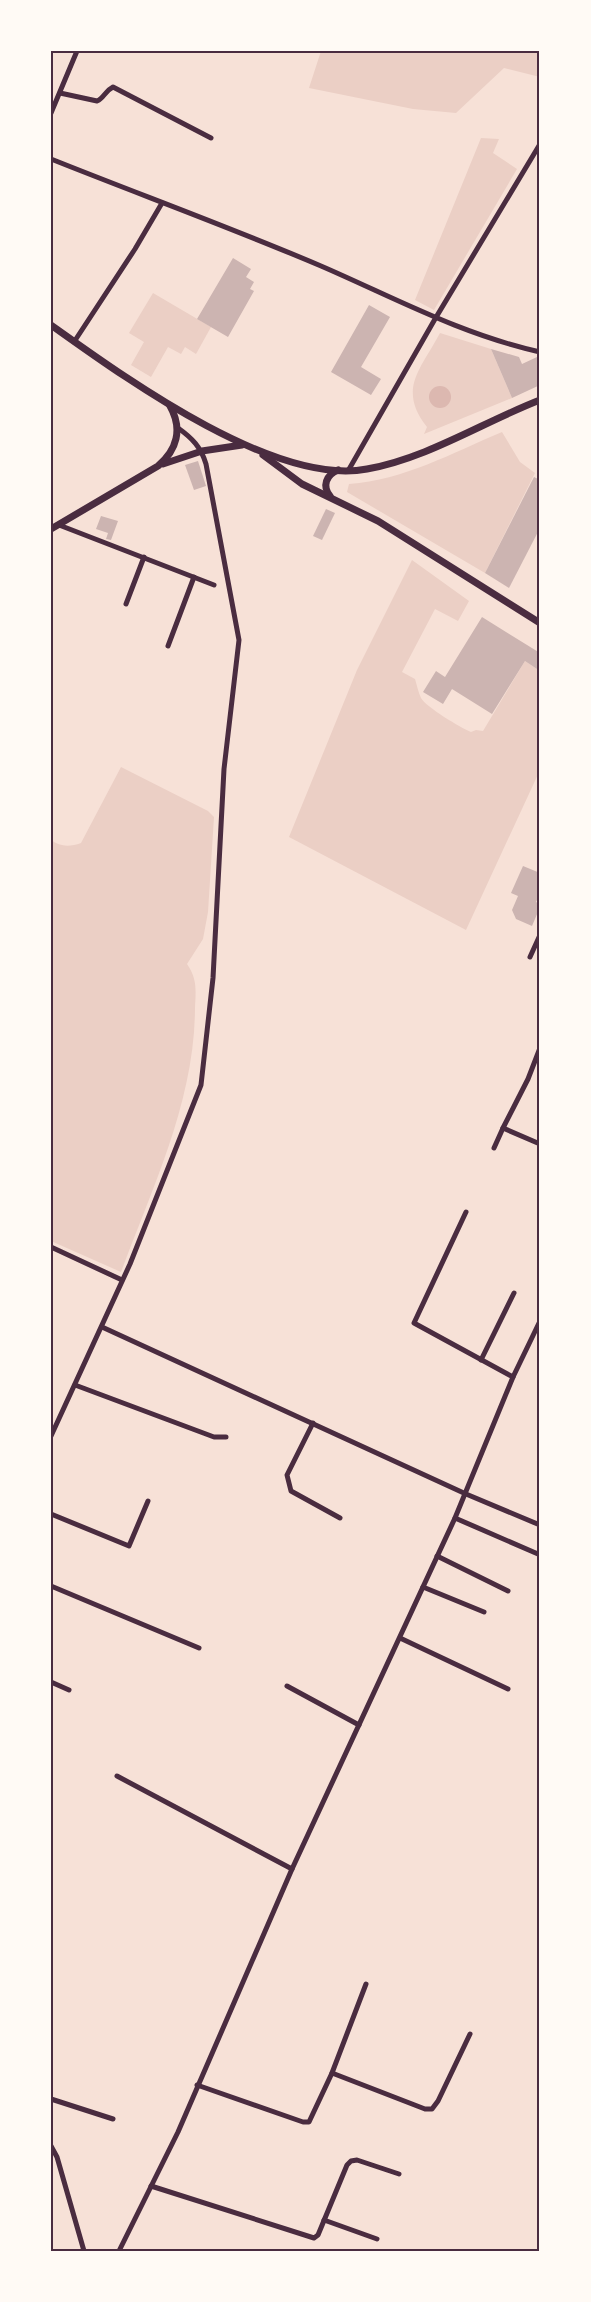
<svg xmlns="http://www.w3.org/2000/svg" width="591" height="2302" font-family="Figtree,sans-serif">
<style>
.green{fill:#ebcfc5}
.water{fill:#dcb8b0}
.building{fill:#ccb4b1}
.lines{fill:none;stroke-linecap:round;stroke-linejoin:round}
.minor{stroke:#4a2c40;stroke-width:5}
.secondary{stroke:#4a2c40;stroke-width:7}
.neatline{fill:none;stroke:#4a2c40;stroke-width:2}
</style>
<rect width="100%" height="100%" fill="#f7e1d7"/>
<g class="green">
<path d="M321,51H540V77L504,68L456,113L413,109L309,88Z"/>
<path d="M481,138L499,139L493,153L517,169L434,310L415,300Z"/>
<path d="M153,293L211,327L196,354L185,347L181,354L168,347L151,377L131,365L144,342L129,333Z"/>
<path d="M440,333L491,349L512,398L424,434L427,427C397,389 421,369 440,333Z"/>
<path d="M502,432L520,462L535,473L485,573L347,492L349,484C404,480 452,453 502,432Z"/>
<path d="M412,560L469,601L458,621L435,609L402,672L415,679C417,685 418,692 421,698C426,707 461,728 471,732L476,730L483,731L525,661L540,671V770L466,930L289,837L357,670Z"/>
<path d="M121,767L208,811L214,817L208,912L203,939L187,964C197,978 196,990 195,1007C195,1100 153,1186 121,1272L51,1241V840C60,847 70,847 81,843Z"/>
</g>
<circle class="water" cx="440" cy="397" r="11"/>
<g class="building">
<path d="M233,258L251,269L246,277L254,282L250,289L254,291L228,337L197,319Z"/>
<path d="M369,305L390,317L361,367L381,379L371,395L331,372Z"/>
<path d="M491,349L519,357L522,364L537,357L540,358V385L512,398Z"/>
<path d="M198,461L206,486L194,490L185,465Z"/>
<path d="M534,477L540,480V528L509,588L485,573Z"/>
<path d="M326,509L335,513L322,540L313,536Z"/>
<path d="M101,516L118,521L111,540L106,539L108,533L96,529Z"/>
<path d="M482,617L540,653V671L525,661L492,714L452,689L443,704L423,692L436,671L445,677Z"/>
<path d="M523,866L540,873V894L536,902L540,904V907L532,926L516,919L512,910L518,896L511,893Z"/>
</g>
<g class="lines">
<g class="minor">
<path d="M60,93L97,101C104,98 105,91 113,87L211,138"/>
<path d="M51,113L77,51"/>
<path d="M51,159C141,195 232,228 321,266C395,298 460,334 540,352"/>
<path d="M74,342L135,249L162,203"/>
<path d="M348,471L435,319L540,144"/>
<path d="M59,525L214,585"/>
<path d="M126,604L144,557"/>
<path d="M168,646L194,577"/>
<path d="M530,957L540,935"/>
<path d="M503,1128L528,1079L540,1048"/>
<path d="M494,1148L503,1128L540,1144"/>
<path d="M466,1212L414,1323L513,1377"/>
<path d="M51,1247L122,1280"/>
<path d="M102,1327L466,1494L540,1525"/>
<path d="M481,1360L514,1293"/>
<path d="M75,1385L214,1437H226"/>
<path d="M313,1423L287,1475L291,1491L340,1518"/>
<path d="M51,1436L130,1264L201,1085L213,978L224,769L239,640L206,464C201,447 192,438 178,428"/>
<path d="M51,1514L129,1546L148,1501"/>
<path d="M455,1518L538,1554"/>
<path d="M437,1556L508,1591"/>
<path d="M51,1586L199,1648"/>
<path d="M423,1587L484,1612"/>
<path d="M400,1638L508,1689"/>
<path d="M51,1682L69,1690"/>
<path d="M287,1686L359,1725"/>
<path d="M117,1776L292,1869"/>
<path d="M332,2073L425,2109H432L438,2101L470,2034"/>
<path d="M197,2085L303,2122H309L332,2073L366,1984"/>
<path d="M51,2099L113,2119"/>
<path d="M51,2146L57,2157L84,2251"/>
<path d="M151,2186L314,2238L318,2235L347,2165L351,2161L357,2160L399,2174"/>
<path d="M324,2220L377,2239"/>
<path d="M119,2251L178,2132L292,1869L455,1518L513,1377L540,1321"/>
</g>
<g class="secondary">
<path d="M51,325C124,377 275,487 367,469C428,458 483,422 540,400"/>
<path d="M263,455L302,484L378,521L540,623"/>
<path d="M163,464L202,451L242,445"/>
<path d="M330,496C322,486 326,475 338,470"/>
<path d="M51,529L158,466C177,450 183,429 170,406"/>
</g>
</g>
<rect width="591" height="2302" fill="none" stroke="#fffaf5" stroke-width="105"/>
<rect x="52" y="52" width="486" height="2198" class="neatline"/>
</svg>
